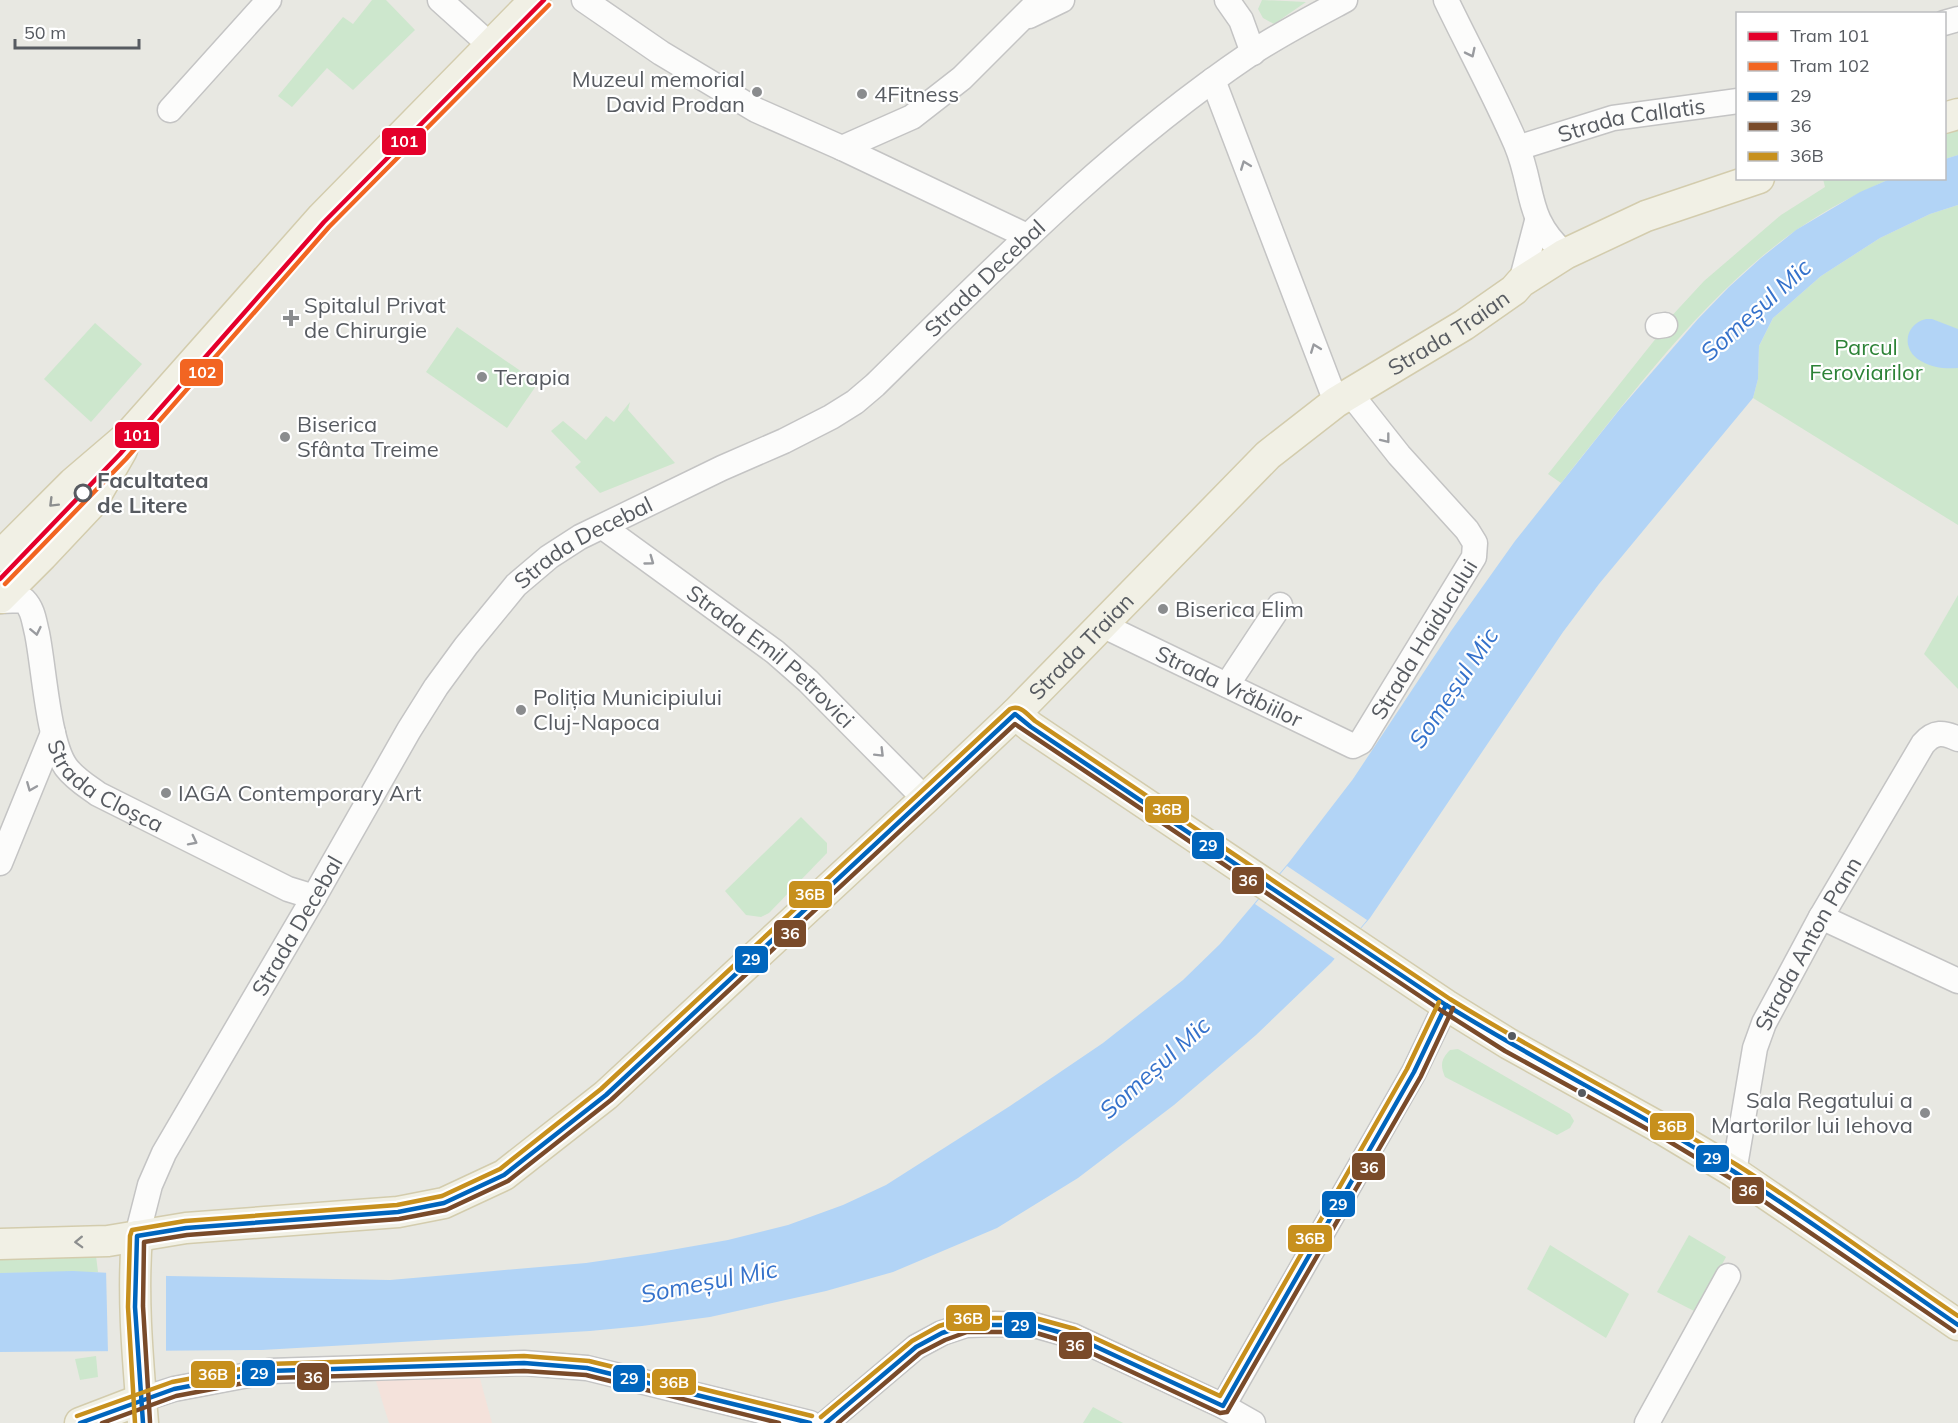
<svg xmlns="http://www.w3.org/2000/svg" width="1958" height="1423" font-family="Mulish,sans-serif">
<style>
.medical{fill:#f4e2db}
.green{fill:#cde7cd}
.water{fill:#b2d4f6}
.pier{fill:#e8e8e2}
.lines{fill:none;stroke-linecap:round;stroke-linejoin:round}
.minor-casing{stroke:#c4c4c4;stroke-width:27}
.major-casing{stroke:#d3ccad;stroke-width:33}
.minor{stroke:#fcfcfb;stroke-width:24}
.major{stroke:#f1f0e5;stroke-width:30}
.bus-1-casing{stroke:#fff;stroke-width:9}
.bus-2-casing{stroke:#fff;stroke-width:9}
.bus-3-casing{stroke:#fff;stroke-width:9}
.bus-1{stroke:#0065bd;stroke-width:4.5}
.bus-2{stroke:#7a4b2a;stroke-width:4.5}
.bus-3{stroke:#c7901d;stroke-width:4.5}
.tram-1-casing{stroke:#fff;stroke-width:9}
.tram-2-casing{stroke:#fff;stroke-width:9}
.tram-1{stroke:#e4002b;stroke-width:4.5}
.tram-2{stroke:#f26522;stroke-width:4.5}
.oneway{stroke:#999b9f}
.oneway2{stroke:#8d8f8f}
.poi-dot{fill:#8a8c8e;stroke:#fff;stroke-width:2}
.stop-dot{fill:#fff;stroke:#575b61;stroke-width:3}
.bus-dot{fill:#575b61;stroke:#fff;stroke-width:2}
.labels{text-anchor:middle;stroke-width:4.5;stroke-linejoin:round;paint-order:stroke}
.poi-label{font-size:22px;fill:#575b61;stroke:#fff;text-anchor:start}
.street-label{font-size:22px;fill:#575b61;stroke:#fff}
.park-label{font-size:22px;fill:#2d8337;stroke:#fff}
.stop-label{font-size:22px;font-weight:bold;fill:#575b61;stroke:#fff;text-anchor:start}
.water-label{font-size:24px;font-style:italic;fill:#3572cb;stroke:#fff}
.line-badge{stroke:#fff;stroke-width:2}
.badge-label{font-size:16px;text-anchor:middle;font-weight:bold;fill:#fff}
</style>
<rect width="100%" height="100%" fill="#e8e8e2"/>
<path class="medical" d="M478,1371L492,1423H389L375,1378Z"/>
<g class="green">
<path d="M372,0H386L415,30L353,90L327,68L292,107L278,96L343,17L353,24Z"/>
<path d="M1262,0L1306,2L1274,24L1263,18L1258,9Z"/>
<path d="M1958,102V155L1945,159L1944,107Z"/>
<path d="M1823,179H1890C1858,193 1827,209 1798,229C1707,291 1629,398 1561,483L1548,474L1657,337L1655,334L1704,281L1781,215L1825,187Z"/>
<path d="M1958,205V525L1753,398L1758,379L1759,346L1773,318L1821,276L1880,238L1930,214Z"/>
<path d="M95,323L142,364L91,422L44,379Z"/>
<path d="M457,327L538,383L507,428L426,372Z"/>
<path d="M630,402L628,410L675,463L600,493L575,467L581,462L551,431L563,421L586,440L606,416L614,422Z"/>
<path d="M1958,595V689L1924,654Z"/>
<path d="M801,817L827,843V853L769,913L761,917L746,915L725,891Z"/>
<path d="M1458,1049L1570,1114L1574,1121L1570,1128L1557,1135L1445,1077C1440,1065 1441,1059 1450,1050Z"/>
<path d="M1689,1235L1726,1257L1696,1312L1657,1292Z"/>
<path d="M1550,1245L1629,1294L1606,1338L1527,1289Z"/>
<path d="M96,1256L98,1272L0,1273V1257Z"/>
<path d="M96,1356L98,1377L80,1380L75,1359Z"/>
<path d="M1093,1407L1123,1423H1083Z"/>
</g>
<g class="water">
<path d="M1958,155V205L1930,214L1880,238L1821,276L1773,318L1759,346L1758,379L1753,398L1599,584L1563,632L1370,918L1331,963L1256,1035L1174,1105L1078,1178L997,1228L893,1272L826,1291L710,1317L642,1326L590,1331L262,1350L0,1352V1273L73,1271L168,1276L390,1280L586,1263L654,1253L728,1240L788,1225L843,1205L886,1185L1010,1106L1103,1043L1183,980L1220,944L1290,861L1353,779L1451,631L1515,541L1620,409L1698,319L1729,287L1761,258L1796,230L1860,192L1890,179L1944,178L1945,159Z"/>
<path d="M1926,319H1932L1958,329V368C1945,369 1933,368 1921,361C1902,351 1903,325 1926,319Z"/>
</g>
<g class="pier">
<path d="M1287,866L1367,920L1335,959L1255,904Z"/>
<path d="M106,1269L166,1273V1353H108Z"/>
</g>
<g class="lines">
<defs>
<g id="minor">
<path d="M440,0L490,45"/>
<path d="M584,0L661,53L756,110L842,148L1027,236"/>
<path d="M1227,0L1241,20L1253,53"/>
<path d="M1446,0C1469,48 1495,95 1516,144C1535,189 1524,218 1565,254"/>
<path d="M1029,16L1062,0"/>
<path d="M1944,23L1958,19"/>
<path d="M1213,80L1336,402"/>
<path d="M170,110L269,0"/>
<path id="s1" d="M1527,145L1613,118L1738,101"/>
<path d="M842,148L912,117L962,78L1040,0"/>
<path d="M1521,282L1537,221"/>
<path d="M1658,326L1665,325"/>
<path id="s2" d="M603,527L775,652L808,681L925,799"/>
<path id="s3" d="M0,601L24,600C33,609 34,621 37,633C44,667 48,742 66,767C75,779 87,786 98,794L288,889L314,897"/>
<path id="s4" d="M1102,625L1353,746L1361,742L1474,557L1475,543L1467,530L1399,455L1350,393"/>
<path d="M1227,685L1280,605"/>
<path d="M0,863L53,733"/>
<path d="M1821,917L1958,981"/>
<path id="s5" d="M1734,1172L1755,1048L1764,1023L1821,917L1923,744C1934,731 1944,732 1958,739"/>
<path id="s6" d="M137,1236L150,1185L164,1153L314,897L409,730L436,687L466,646L516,585L549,557L580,537L722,468L784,441L831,417L855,402L875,385C994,268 1111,148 1250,54C1280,34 1313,17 1345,0"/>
<path d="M140,1400L174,1389L269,1371L524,1363L587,1368L810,1423"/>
<path d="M1223,1406L1414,1072L1446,1005"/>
<path d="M826,1423L916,1347L942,1333L966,1325L994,1324L1034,1325L1073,1336L1223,1406L1253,1423"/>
<path d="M1647,1423L1728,1276"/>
</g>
<g id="major">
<path d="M1944,118L1958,114"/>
<path d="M0,556L73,483L128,436L322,217L535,0"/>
<path d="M0,598L42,556L91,504L122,450"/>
<path d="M1015,714L1031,727L1446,1005L1509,1044L1664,1130L1734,1172L1958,1325"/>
<path d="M137,1236C132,1299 138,1361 143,1423"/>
<path id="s7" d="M0,1244L108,1241L186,1228L398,1212L444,1203L504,1175L606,1095L925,799L1015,714L1268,455L1336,402L1464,325L1514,290L1521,282L1565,254L1646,216L1759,178"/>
<path d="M80,1423L140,1400"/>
</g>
</defs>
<use href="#minor" class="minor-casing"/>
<use href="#major" class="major-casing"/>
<use href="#minor" class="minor"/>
<use href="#major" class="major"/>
<defs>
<g id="bus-1">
<path d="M80,1423L174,1389L269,1371L524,1363L587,1368L810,1423"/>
<path d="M143,1423L135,1307L137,1236L186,1228L398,1212L444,1203L504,1175L606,1095L1015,714L1031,727L1446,1005C1540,1063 1639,1112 1733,1171C1810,1220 1883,1274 1958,1325"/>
<path d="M826,1423L916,1347L942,1333L966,1325H1034L1073,1336L1223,1406L1414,1072L1446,1005"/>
</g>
<g id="bus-2">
<path d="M150,1422L143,1306L144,1242L187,1235L399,1219L446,1210L508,1181L611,1100L1015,724L1442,1011L1505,1051L1660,1136L1730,1178L1954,1331"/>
<path d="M102,1423L176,1396L270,1378L524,1371L586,1375L779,1423"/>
<path d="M838,1423L920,1353L945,1340L967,1332H1033L1070,1343L1220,1413L1227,1412L1421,1076L1453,1008"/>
</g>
<g id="bus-3">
<path d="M77,1416L172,1382L268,1364L524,1356L589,1361L812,1416"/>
<path d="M821,1417L912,1341L939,1326L966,1318H1035L1075,1329L1220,1396L1407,1069L1439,1002"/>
<path d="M135,1423L128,1307L130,1236L132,1230L185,1221L397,1205L442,1196L500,1169L601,1089L1010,709C1020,704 1028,715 1035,721L1450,999C1544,1057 1643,1106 1737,1165C1812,1212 1884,1266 1958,1316"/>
</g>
</defs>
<use href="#bus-1" class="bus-1-casing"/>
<use href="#bus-2" class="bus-2-casing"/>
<use href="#bus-3" class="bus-3-casing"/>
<use href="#bus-1" class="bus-1"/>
<use href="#bus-2" class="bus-2"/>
<use href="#bus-3" class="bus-3"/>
<defs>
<path id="tram-1" d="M0,579L120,454L324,222L544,0"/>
<path id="tram-2" d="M5,584L126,459L329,227L549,5"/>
</defs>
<use href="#tram-1" class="tram-1-casing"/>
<use href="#tram-2" class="tram-2-casing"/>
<use href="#tram-1" class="tram-1"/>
<use href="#tram-2" class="tram-2"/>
</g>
<defs><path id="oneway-chevron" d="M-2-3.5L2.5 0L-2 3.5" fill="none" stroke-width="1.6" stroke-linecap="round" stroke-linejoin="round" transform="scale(1.5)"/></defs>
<g class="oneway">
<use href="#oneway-chevron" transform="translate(1471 53) rotate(64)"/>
<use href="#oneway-chevron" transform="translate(1245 165) rotate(-111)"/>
<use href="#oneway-chevron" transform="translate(1315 348) rotate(-111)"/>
<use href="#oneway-chevron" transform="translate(1386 439) rotate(52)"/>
<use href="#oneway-chevron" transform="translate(650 561) rotate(36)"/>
<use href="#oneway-chevron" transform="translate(36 631) rotate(78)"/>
<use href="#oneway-chevron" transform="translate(880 753) rotate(45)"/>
<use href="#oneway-chevron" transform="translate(31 787) rotate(112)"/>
<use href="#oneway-chevron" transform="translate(193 841) rotate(27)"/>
</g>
<g class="oneway2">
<use href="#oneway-chevron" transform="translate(53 503) rotate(135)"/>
<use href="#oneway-chevron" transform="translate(79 1242) rotate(178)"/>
</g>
<g class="poi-dot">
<circle cx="757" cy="92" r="6"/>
<circle cx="862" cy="94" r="6"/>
<path d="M288 309h6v6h6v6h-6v6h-6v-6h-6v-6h6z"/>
<circle cx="482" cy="377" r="6"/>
<circle cx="285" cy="437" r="6"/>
<circle cx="1163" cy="609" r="6"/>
<circle cx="521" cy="710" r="6"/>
<circle cx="166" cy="793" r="6"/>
<circle cx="1925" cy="1113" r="6"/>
</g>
<circle class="stop-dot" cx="83" cy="493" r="8"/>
<g class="bus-dot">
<circle cx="1512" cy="1036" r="5"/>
<circle cx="1582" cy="1093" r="5"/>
</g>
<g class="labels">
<g class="poi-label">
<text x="745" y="87" text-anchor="end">Muzeul memorial<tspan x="745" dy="25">David Prodan</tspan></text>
<text x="874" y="102">4Fitness</text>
<text x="304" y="313">Spitalul Privat<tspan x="304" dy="25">de Chirurgie</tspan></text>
<text x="494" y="385">Terapia</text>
<text x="297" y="432">Biserica<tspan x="297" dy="25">Sfânta Treime</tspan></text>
<text x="1175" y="617">Biserica Elim</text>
<text x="533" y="705">Poliția Municipiului<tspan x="533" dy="25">Cluj-Napoca</tspan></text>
<text x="178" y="801">IAGA Contemporary Art</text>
<text x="1913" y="1108" text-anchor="end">Sala Regatului a<tspan x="1913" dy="25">Martorilor lui Iehova</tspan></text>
</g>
<g class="street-label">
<text dy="8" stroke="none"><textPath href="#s1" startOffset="108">Strada Callatis</textPath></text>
<text dy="8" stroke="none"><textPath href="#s6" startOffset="1323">Strada Decebal</textPath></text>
<text dy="8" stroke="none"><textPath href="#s7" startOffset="1782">Strada Traian</textPath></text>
<text dy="8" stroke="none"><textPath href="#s6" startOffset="837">Strada Decebal</textPath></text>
<text dy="8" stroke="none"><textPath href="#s4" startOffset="408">Strada Haiducului</textPath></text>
<text dy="8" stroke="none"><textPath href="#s7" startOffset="1296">Strada Traian</textPath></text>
<text dy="8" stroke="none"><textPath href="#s2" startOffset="212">Strada Emil Petrovici</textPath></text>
<text dy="8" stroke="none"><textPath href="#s4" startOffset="141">Strada Vrăbiilor</textPath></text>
<text dy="8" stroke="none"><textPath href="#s3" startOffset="240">Strada Cloșca</textPath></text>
<text dy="8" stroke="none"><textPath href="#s6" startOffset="351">Strada Decebal</textPath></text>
<text dy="8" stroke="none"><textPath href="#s5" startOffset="243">Strada Anton Pann</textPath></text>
</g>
<g class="park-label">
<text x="1866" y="355">Parcul<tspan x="1866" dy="25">Feroviarilor</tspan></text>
</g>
<g class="stop-label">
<text x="97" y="488">Facultatea<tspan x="97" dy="25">de Litere</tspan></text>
</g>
<g class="water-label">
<text transform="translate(1756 310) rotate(-42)" y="8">Someșul Mic</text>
<text transform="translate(1454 688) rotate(-56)" y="8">Someșul Mic</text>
<text transform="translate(1155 1068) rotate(-42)" y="8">Someșul Mic</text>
<text transform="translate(709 1282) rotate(-11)" y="8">Someșul Mic</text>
</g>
</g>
<g class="line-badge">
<rect x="381" y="127" width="46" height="29" rx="6" fill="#e4002b"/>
<rect x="179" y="358" width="45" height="29" rx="6" fill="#f26522"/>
<rect x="114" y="421" width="46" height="28" rx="6" fill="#e4002b"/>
<rect x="1144" y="795" width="46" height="29" rx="6" fill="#c7901d"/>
<rect x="1191" y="831" width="34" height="29" rx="6" fill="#0065bd"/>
<rect x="1231" y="866" width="34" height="29" rx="6" fill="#7a4b2a"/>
<rect x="788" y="880" width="45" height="29" rx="6" fill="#c7901d"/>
<rect x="773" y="919" width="34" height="29" rx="6" fill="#7a4b2a"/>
<rect x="734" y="945" width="35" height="29" rx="6" fill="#0065bd"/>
<rect x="1649" y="1112" width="46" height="29" rx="6" fill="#c7901d"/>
<rect x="1695" y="1144" width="35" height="29" rx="6" fill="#0065bd"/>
<rect x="1351" y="1152" width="35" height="29" rx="6" fill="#7a4b2a"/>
<rect x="1731" y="1176" width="34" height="29" rx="6" fill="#7a4b2a"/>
<rect x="1321" y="1190" width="35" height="28" rx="6" fill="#0065bd"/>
<rect x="1287" y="1224" width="46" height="29" rx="6" fill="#c7901d"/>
<rect x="945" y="1304" width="46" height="28" rx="6" fill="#c7901d"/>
<rect x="1003" y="1311" width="34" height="28" rx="6" fill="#0065bd"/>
<rect x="1058" y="1331" width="35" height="29" rx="6" fill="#7a4b2a"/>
<rect x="241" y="1359" width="35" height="28" rx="6" fill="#0065bd"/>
<rect x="190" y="1360" width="46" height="29" rx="6" fill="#c7901d"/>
<rect x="296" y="1362" width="34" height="29" rx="6" fill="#7a4b2a"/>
<rect x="612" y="1364" width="34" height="29" rx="6" fill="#0065bd"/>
<rect x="651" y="1368" width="46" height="28" rx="6" fill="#c7901d"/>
</g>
<g class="badge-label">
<text x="404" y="147">101</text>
<text x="202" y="378">102</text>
<text x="137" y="441">101</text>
<text x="1167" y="815">36B</text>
<text x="1208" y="851">29</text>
<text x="1248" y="886">36</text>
<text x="810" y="900">36B</text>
<text x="790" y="939">36</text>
<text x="751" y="965">29</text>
<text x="1672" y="1132">36B</text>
<text x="1712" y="1164">29</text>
<text x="1369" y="1173">36</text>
<text x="1748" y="1196">36</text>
<text x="1338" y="1210">29</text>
<text x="1310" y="1244">36B</text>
<text x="968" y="1324">36B</text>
<text x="1020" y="1331">29</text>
<text x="1075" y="1351">36</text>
<text x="259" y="1379">29</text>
<text x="213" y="1380">36B</text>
<text x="313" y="1383">36</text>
<text x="629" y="1384">29</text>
<text x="674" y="1388">36B</text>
</g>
<rect x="1736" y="12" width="210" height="168" fill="#ffffff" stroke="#bcbdc0" stroke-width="1.5"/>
<rect x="1748" y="32" width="30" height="9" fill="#e4002b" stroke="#bcbdc0" stroke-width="1.5"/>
<text x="1790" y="42" font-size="18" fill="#575b61">Tram 101</text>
<rect x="1748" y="62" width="30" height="9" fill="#f26522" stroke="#bcbdc0" stroke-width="1.5"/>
<text x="1790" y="72" font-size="18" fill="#575b61">Tram 102</text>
<rect x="1748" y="92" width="30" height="9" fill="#0065bd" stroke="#bcbdc0" stroke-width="1.5"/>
<text x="1790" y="102" font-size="18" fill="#575b61">29</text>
<rect x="1748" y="122" width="30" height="9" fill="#7a4b2a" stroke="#bcbdc0" stroke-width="1.5"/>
<text x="1790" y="132" font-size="18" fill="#575b61">36</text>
<rect x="1748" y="152" width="30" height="9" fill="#c7901d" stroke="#bcbdc0" stroke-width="1.5"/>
<text x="1790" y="162" font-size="18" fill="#575b61">36B</text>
<path d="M15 39v9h124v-9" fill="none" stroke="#575b61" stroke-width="3"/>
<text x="24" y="39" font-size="18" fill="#575b61" stroke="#ffffff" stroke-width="4.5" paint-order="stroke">50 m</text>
</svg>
